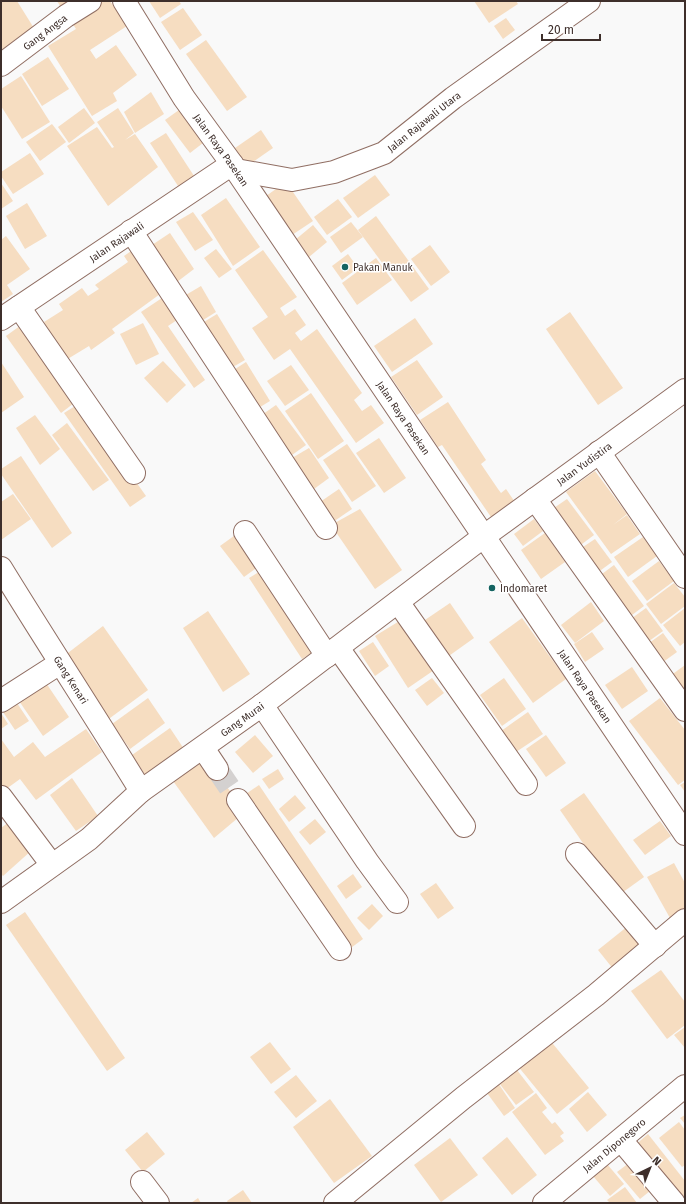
<svg xmlns="http://www.w3.org/2000/svg" width="686" height="1204" font-family="'Fira Sans',sans-serif">
<style>
.building{fill:#f6ddc1}
.lines{fill:none;stroke-linecap:round;stroke-linejoin:round}
.minor-tunnel{stroke:#d4d1d0;stroke-width:22;stroke-dasharray:22 11;stroke-linecap:butt}
.minor-casing{stroke:#906e63;stroke-width:24}
.minor{stroke:#fff;stroke-width:22}
.poi-dot{fill:#146361;stroke:#fff;stroke-width:1.5}
.labels{text-anchor:middle;stroke-width:3;stroke-linejoin:round;paint-order:stroke}
.street-label{font-size:10px;fill:#3e2f2b;stroke:#fff}
.poi-label{font-size:10px;fill:#3e2f2b;stroke:#fff;text-anchor:start}
</style>
<rect width="100%" height="100%" fill="#f9f9f9"/>
<g class="building">
<path d="M1,1H17L37,33L6,52L4,48L1,50Z"/>
<path d="M57,1H74L62,9Z"/>
<path d="M94,1H110L127,26L90,50L96,59L116,45L137,75L113,93L117,101L92,116L48,46L76,29L69,18Z"/>
<path d="M149,1H179L181,4L160,18Z"/>
<path d="M474,1H516L518,4L489,23Z"/>
<path d="M183,8L202,35L180,50L161,22Z"/>
<path d="M506,18L515,30L503,39L494,26Z"/>
<path d="M206,40L247,97L227,111L186,54Z"/>
<path d="M48,57L69,89L42,106L22,74Z"/>
<path d="M21,76L50,122L22,139L1,106V89Z"/>
<path d="M151,92L164,114L135,133L124,112Z"/>
<path d="M84,108L95,123L69,143L58,127Z"/>
<path d="M118,108L134,133L125,140L135,134L158,167L108,206L67,146L97,127L112,148L114,147L97,122Z"/>
<path d="M179,110L203,143L190,153L165,120Z"/>
<path d="M52,124L66,142L40,161L26,142Z"/>
<path d="M261,130L273,148L247,166L235,148Z"/>
<path d="M166,133L196,179L180,189L150,143Z"/>
<path d="M30,153L44,174L13,194L1,176V172Z"/>
<path d="M375,175L390,195L358,218L343,198Z"/>
<path d="M286,182L313,221L292,235L266,196Z"/>
<path d="M1,183L13,201L1,209Z"/>
<path d="M226,198L260,247L233,266L201,215Z"/>
<path d="M338,199L352,217L327,235L314,217Z"/>
<path d="M27,203L47,236L25,249L6,216Z"/>
<path d="M193,212L213,240L195,251L176,222Z"/>
<path d="M376,216L429,289L411,302L358,230Z"/>
<path d="M351,222L363,237L341,253L330,237Z"/>
<path d="M313,225L327,242L309,257L295,240Z"/>
<path d="M170,233L194,269L173,285L146,249Z"/>
<path d="M6,236L30,269L7,285L13,294L1,302V240Z"/>
<path d="M430,245L450,272L431,286L411,259Z"/>
<path d="M137,247L167,289L112,329L115,333L91,350L89,346L66,360L44,322L63,310L59,304L82,288L88,296L99,289L95,285L128,262L124,256Z"/>
<path d="M216,249L232,269L219,278L204,258Z"/>
<path d="M263,250L297,297L280,308L285,316L295,309L306,325L295,333L301,341L317,329L362,393L354,400L362,411L371,405L384,423L356,443L290,349L274,360L252,328L268,317L235,270Z"/>
<path d="M348,254L358,268L342,280L332,266Z"/>
<path d="M376,258L392,280L357,305L342,283Z"/>
<path d="M201,286L216,312L195,325L179,299Z"/>
<path d="M165,296L180,318L168,326L205,380L194,388L141,312Z"/>
<path d="M570,312L623,388L598,405L546,329Z"/>
<path d="M217,314L245,360L226,371L199,325Z"/>
<path d="M415,318L433,344L392,372L374,346Z"/>
<path d="M24,323L78,400L61,413L6,336Z"/>
<path d="M143,323L159,354L136,365L120,334Z"/>
<path d="M417,360L443,397L417,415L391,377Z"/>
<path d="M163,361L186,385L167,403L144,378Z"/>
<path d="M1,362L24,397L1,413Z"/>
<path d="M246,362L270,401L252,412L229,373Z"/>
<path d="M291,365L309,390L285,406L267,381Z"/>
<path d="M311,393L344,441L318,459L285,411Z"/>
<path d="M448,402L486,460L481,464L498,489L501,493L506,489L517,505L493,520L442,445L438,447L420,420Z"/>
<path d="M80,403L146,496L130,507L64,413Z"/>
<path d="M276,405L306,445L285,460L256,419Z"/>
<path d="M35,415L60,449L40,465L16,428Z"/>
<path d="M67,423L109,480L93,491L52,435Z"/>
<path d="M379,438L406,478L384,493L356,453Z"/>
<path d="M347,444L376,486L352,502L323,460Z"/>
<path d="M309,448L329,478L314,489L292,458Z"/>
<path d="M21,456L72,533L52,548L1,474V469Z"/>
<path d="M595,471L627,514L613,525L627,515L640,534L611,554L566,492Z"/>
<path d="M339,489L352,509L333,522L320,502Z"/>
<path d="M13,494L31,519L1,540V502Z"/>
<path d="M567,499L594,535L578,547L551,510Z"/>
<path d="M360,509L402,570L375,589L331,525Z"/>
<path d="M534,519L543,531L523,546L514,534Z"/>
<path d="M238,533L262,564L244,577L220,546Z"/>
<path d="M545,533L565,562L541,579L521,550Z"/>
<path d="M643,537L657,556L628,577L614,557Z"/>
<path d="M595,539L612,562L597,573L580,549Z"/>
<path d="M659,561L674,581L647,601L632,581Z"/>
<path d="M614,565L644,606L628,618L598,577Z"/>
<path d="M265,568L318,649L302,659L249,578Z"/>
<path d="M674,583L685,597V606L661,624L646,604Z"/>
<path d="M591,602L604,621L575,643L561,625Z"/>
<path d="M450,603L474,638L446,658L422,622Z"/>
<path d="M646,608L663,631L645,644L628,621Z"/>
<path d="M685,608V642L680,646L663,625Z"/>
<path d="M208,611L250,674L223,692L183,628Z"/>
<path d="M406,617L440,666L408,688L375,636Z"/>
<path d="M522,618L566,679L533,703L489,642Z"/>
<path d="M103,626L148,690L106,721L64,656Z"/>
<path d="M592,632L604,649L585,662L574,644Z"/>
<path d="M663,633L677,652L659,665L645,646Z"/>
<path d="M373,642L389,666L375,676L359,651Z"/>
<path d="M685,665V687L677,693L666,679Z"/>
<path d="M632,667L648,691L622,709L605,685Z"/>
<path d="M432,678L444,693L427,706L415,690Z"/>
<path d="M504,678L526,709L502,726L480,695Z"/>
<path d="M44,680L69,717L43,736L17,698Z"/>
<path d="M148,698L165,723L130,749L112,724Z"/>
<path d="M660,698L685,730V780L678,785L629,721Z"/>
<path d="M15,700L29,721L15,730L1,709Z"/>
<path d="M528,712L543,734L516,752L501,731Z"/>
<path d="M1,713L8,724L1,729Z"/>
<path d="M170,728L184,749L146,776L132,755Z"/>
<path d="M86,729L102,752L36,800L20,779L2,792L1,739L14,757L33,742L45,757Z"/>
<path d="M255,735L273,756L253,773L235,752Z"/>
<path d="M546,735L566,763L546,777L526,749Z"/>
<path d="M207,759L245,812L214,838L173,781Z"/>
<path d="M278,769L284,779L269,789L262,779Z"/>
<path d="M72,778L98,816L76,831L50,795Z"/>
<path d="M685,782V792L680,785Z"/>
<path d="M259,785L363,939L344,953L240,798Z"/>
<path d="M584,793L644,877L619,895L560,810Z"/>
<path d="M295,795L306,808L289,822L279,809Z"/>
<path d="M315,819L326,832L310,845L299,832Z"/>
<path d="M660,821L671,836L645,855L633,840Z"/>
<path d="M9,822L32,850L3,876L1,874V828Z"/>
<path d="M674,863L685,883V909L670,918L647,877Z"/>
<path d="M353,874L362,887L346,899L337,886Z"/>
<path d="M436,883L454,908L438,919L420,894Z"/>
<path d="M372,904L383,916L369,930L357,918Z"/>
<path d="M25,912L125,1058L107,1071L6,925Z"/>
<path d="M628,926L644,946L614,970L598,950Z"/>
<path d="M661,970L685,1002V1025L667,1039L631,991Z"/>
<path d="M685,1027V1048L674,1035Z"/>
<path d="M549,1039L589,1088L557,1114L517,1065Z"/>
<path d="M270,1042L291,1069L271,1084L250,1057Z"/>
<path d="M517,1070L534,1092L516,1105L499,1083Z"/>
<path d="M296,1075L317,1101L296,1118L274,1092Z"/>
<path d="M496,1080L515,1108L504,1116L484,1089Z"/>
<path d="M588,1092L607,1115L587,1132L569,1109Z"/>
<path d="M536,1093L547,1108L542,1112L552,1124L555,1122L564,1133L560,1136L564,1141L545,1155L512,1112Z"/>
<path d="M330,1099L372,1156L334,1183L293,1127Z"/>
<path d="M685,1115V1124L680,1118Z"/>
<path d="M679,1122L685,1130V1165L682,1167L659,1138Z"/>
<path d="M147,1132L165,1154L143,1172L125,1150Z"/>
<path d="M648,1134L685,1181V1200L681,1203L633,1147Z"/>
<path d="M507,1137L537,1175L512,1195L482,1158Z"/>
<path d="M450,1138L478,1175L441,1202L414,1165Z"/>
<path d="M633,1160L655,1187L640,1199L617,1172Z"/>
<path d="M607,1164L624,1184L610,1196L593,1176Z"/>
<path d="M625,1187L637,1203H610L607,1200Z"/>
<path d="M243,1190L252,1203H228L227,1201Z"/>
<path d="M198,1198L201,1203H191Z"/>
</g>
<g class="lines">
<path class="minor-tunnel" d="M217,769L238,800"/>
<defs>
<g id="minor">
<path id="s1" d="M124,1L184,98L232,164L685,834"/>
<path id="s2" d="M1,65L66,16L90,1"/>
<path id="s3" d="M236,170L292,180L334,172L384,153L453,98L589,1"/>
<path d="M131,231L326,528"/>
<path d="M19,307L134,473"/>
<path id="s4" d="M1,319L232,164"/>
<path d="M599,452L685,577"/>
<path d="M535,499L685,710"/>
<path d="M245,532L327,656"/>
<path id="s5" d="M1,568C47,643 95,716 141,791"/>
<path d="M398,602L526,784"/>
<path d="M338,648L464,826"/>
<path d="M1,701L60,663"/>
<path d="M262,705L367,861L397,902"/>
<path d="M203,748L217,769"/>
<path d="M1,797L52,865"/>
<path d="M238,800L340,949"/>
<path d="M577,854L655,946"/>
<path id="s6" d="M1,902L89,839L141,791L262,705L483,537L685,390"/>
<path d="M621,1140L674,1203"/>
<path d="M142,1182L158,1203"/>
<path d="M335,1203L463,1098L596,995L685,920"/>
<path id="s7" d="M544,1203L685,1086"/>
</g>
</defs>
<use href="#minor" class="minor-casing"/>
<use href="#minor" class="minor"/>
</g>
<g class="poi-dot">
<circle cx="345" cy="267" r="4"/>
<circle cx="492" cy="588" r="4"/>
</g>
<g class="labels">
<g class="street-label">
<text dy="4" stroke="none"><textPath href="#s2" startOffset="55">Gang Angsa</textPath></text>
<text dy="4" stroke="none"><textPath href="#s3" startOffset="204">Jalan Rajawali Utara</textPath></text>
<text dy="4" stroke="none"><textPath href="#s1" startOffset="178">Jalan Raya Pasekan</textPath></text>
<text dy="4" stroke="none"><textPath href="#s4" startOffset="139">Jalan Rajawali</textPath></text>
<text dy="4" stroke="none"><textPath href="#s1" startOffset="502">Jalan Raya Pasekan</textPath></text>
<text dy="4" stroke="none"><textPath href="#s6" startOffset="730">Jalan Yudistira</textPath></text>
<text dy="4" stroke="none"><textPath href="#s5" startOffset="132">Gang Kenari</textPath></text>
<text dy="4" stroke="none"><textPath href="#s1" startOffset="826">Jalan Raya Pasekan</textPath></text>
<text dy="4" stroke="none"><textPath href="#s6" startOffset="303">Gang Murai</textPath></text>
<text dy="4" stroke="none"><textPath href="#s7" startOffset="91">Jalan Diponegoro</textPath></text>
</g>
<g class="poi-label">
<text x="353" y="271">Pakan Manuk</text>
<text x="500" y="592">Indomaret</text>
</g>
</g>
<rect width="686" height="1204" fill="none" stroke="#3e2f2b" stroke-width="4"/>
<g transform="translate(650 1168) rotate(43)" stroke="#ffffff" stroke-width="3" paint-order="stroke">
<path d="M0-3L7 15L0 10L-7 15Z" fill="#3e2f2b"/>
<text y="-6" font-size="11" font-weight="bold" text-anchor="middle" fill="#3e2f2b">N</text>
</g>
<path d="M542 34v6h58v-6" fill="none" stroke="#3e2f2b" stroke-width="2"/>
<text x="548" y="34" font-size="12" fill="#3e2f2b" stroke="#ffffff" stroke-width="3" paint-order="stroke">20 m</text>
</svg>
